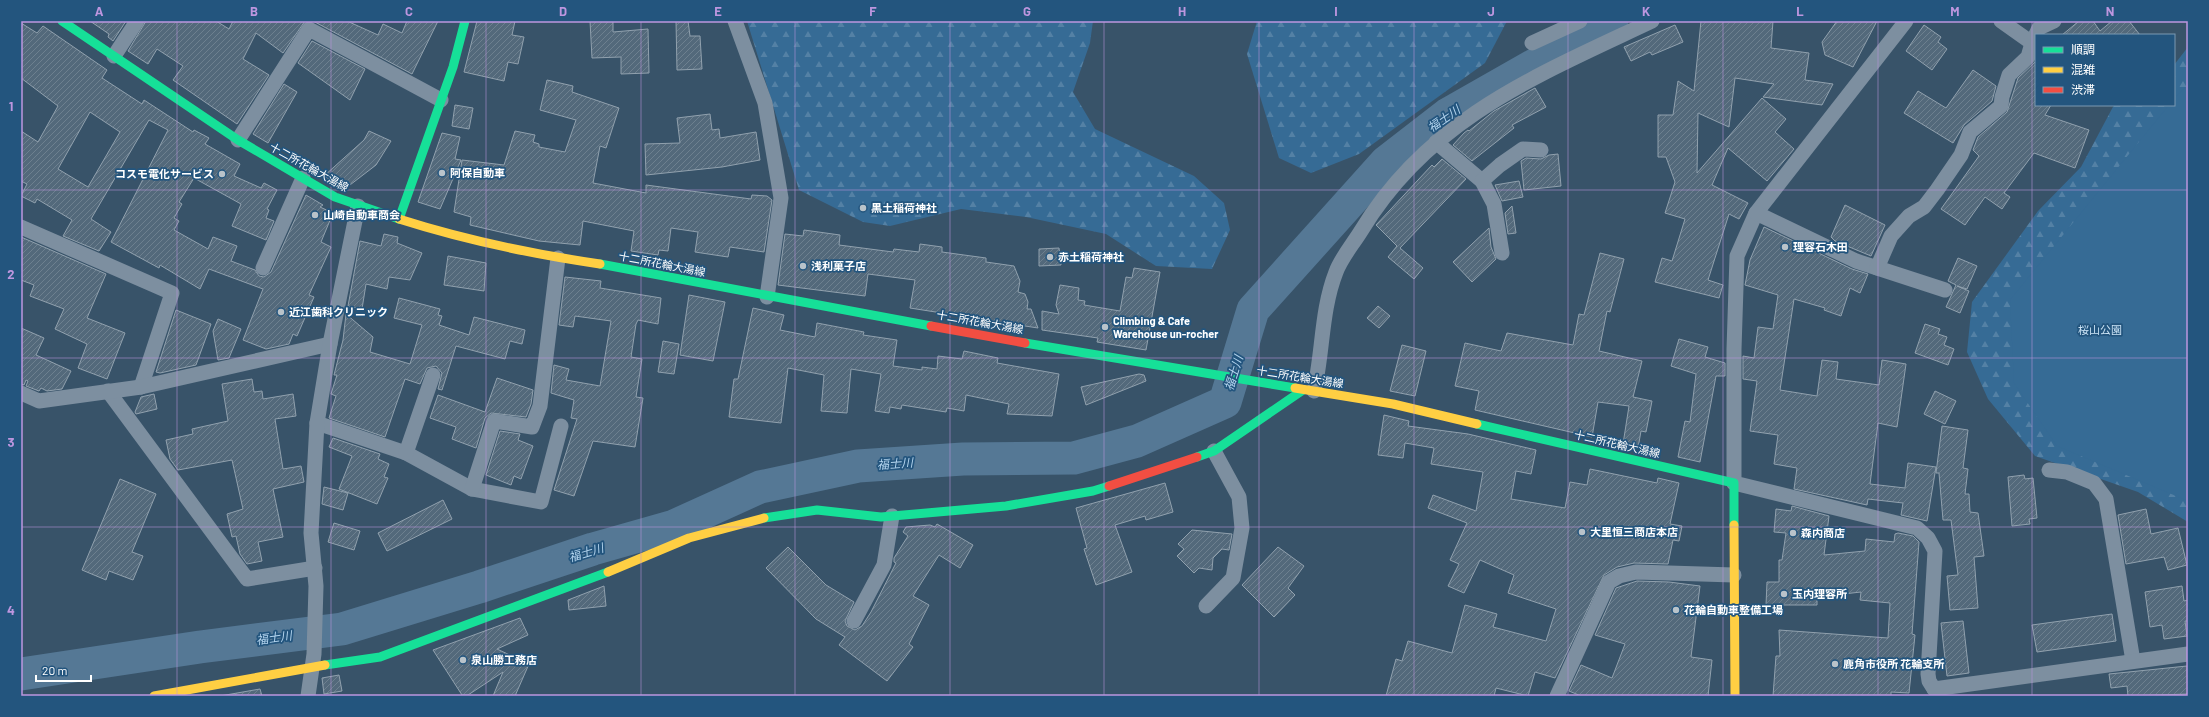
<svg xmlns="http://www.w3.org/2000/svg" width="2209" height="717" font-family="Barlow,'Noto Sans JP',sans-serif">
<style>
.forest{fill:url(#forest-firs)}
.green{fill:#366b95}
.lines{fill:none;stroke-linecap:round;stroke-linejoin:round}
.river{stroke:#557895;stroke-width:33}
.building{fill:url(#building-hatch);stroke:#91a1ae;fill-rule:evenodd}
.street{stroke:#7d8fa0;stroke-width:15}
.fast{stroke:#16e098;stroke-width:9}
.slow{stroke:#ffcf43;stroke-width:9}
.jam{stroke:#f24e42;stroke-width:9}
.grid{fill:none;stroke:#bd96df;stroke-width:1;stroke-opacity:0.55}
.poi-dot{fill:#b9c3ca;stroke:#23557e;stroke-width:1.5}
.labels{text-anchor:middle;stroke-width:3.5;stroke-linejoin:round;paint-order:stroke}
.street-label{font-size:11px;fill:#fff;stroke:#23557e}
.poi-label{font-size:11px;font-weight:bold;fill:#fff;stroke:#23557e;text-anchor:start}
.park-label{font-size:11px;fill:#cbe3f5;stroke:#23557e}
.water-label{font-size:12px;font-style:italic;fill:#b3d4ee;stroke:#23557e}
.neatline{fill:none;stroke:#bd96df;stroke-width:1.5}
.grid-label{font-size:13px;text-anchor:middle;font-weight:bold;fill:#bd96df}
</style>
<defs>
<pattern id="forest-firs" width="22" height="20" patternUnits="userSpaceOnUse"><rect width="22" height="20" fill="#366b95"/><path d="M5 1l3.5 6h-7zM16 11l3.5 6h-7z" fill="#5481a5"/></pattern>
<pattern id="building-hatch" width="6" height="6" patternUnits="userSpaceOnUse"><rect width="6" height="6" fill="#53697b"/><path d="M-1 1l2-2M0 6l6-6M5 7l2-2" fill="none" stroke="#6d808f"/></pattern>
</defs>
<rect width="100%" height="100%" fill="#385369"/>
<g class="forest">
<path d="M747,21H1093L1090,43L1073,92L1095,129L1194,176L1224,203L1230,230L1212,269L1156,266L1106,234L1026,217L961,209L890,226L863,222L799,190Z"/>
<path d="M1257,21H1507L1485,63L1359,154L1311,173L1279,158L1247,54Z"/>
<path d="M2188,47V522L2138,492L2035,456L1988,399L1967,352L1972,302L2038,211L2081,167L2114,105H2174V65Z"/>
</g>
<path class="green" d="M2188,85V501L2057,446L2014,383L2010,300L2169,105H2174V98Z"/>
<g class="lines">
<path class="river" d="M21,674L200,647L342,629L479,587L593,549L674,526L760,487L858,466L963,459L1074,458L1137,441L1225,402L1253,310L1386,162L1448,114L1612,21"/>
</g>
<g class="building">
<path d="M90,21H126L113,41L108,37L109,34Z"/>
<path d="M146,21H216L229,29L233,21H305L283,53L256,33L243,59L269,75L237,124L173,80L183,66L157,49L148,64L128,51Z"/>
<path d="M313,21H347L378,35L383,24L402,33L407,21H438L412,74Z"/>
<path d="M477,21H515L512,35L524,37L518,64L508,62L504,81L464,72Z"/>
<path d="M590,21H613V32L648,29L649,73L621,74V57L592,58Z"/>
<path d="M676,21H688L690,36H700L702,69L677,70Z"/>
<path d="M1701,21H1773L1771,48L1809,53L1805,80L1833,84L1822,105L1763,97L1774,84L1735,78L1729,127L1698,113L1697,173L1762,98L1786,119L1775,132L1794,149L1767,181L1728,148L1712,185L1748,203L1739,219L1729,214L1708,280L1723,285L1719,298L1655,282L1662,258L1672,261L1685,219L1665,213L1675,182L1666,157H1658V115H1673L1678,81L1694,91Z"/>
<path d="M1837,21H1877L1853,67L1825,55L1822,42Z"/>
<path d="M2079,21H2093L2100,31L2112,21H2129L2140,35H2062Z"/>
<path d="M21,23L37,33L43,26L107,70L102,78L142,104L144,100L193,132L194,130L209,138L205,144L240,164L234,176L261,188L264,183L277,190L267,209L269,210L266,218L274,221L266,240L232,226L241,204L194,178L179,202L182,204L174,218L179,221L174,230L208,249L213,237L237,246L231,261L255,270L259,276L264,277L271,272L306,195L323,205L320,207L333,213L321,242L331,247L309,295L314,297L297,336L293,334L289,344L266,349L243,340L263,289L209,269L200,289L160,265L159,268L111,242L168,130L149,120L91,219L111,232L99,251L63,236L72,220L37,199L35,203L21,196L27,184L21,181V131L38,142L58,106L21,78ZM90,112L120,132L88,187L58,169Z"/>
<path d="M1675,25L1683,42L1652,55L1650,52L1631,61L1624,47Z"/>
<path d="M1924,25L1941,37L1938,42L1947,49L1932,70L1906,51Z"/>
<path d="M312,41L365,69L350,100L298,63Z"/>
<path d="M2036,61V105H2051L2045,115L2089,130L2075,168L2034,153L2004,193L2010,197L2002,209L1985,197L1965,225L1941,209L1979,156L1973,150L1978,137L2007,112L2018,78Z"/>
<path d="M1973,70L1996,86L1992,101L1964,125L1953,143L1904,113L1918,91L1946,108Z"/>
<path d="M547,80L573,86L572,92L619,108L606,148L600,146L593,183L646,193V185L751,199L752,195L767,196L772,200L764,252L730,247L728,257L695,252L698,232L671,228L668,251L659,250L658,255L631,251L634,231L583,221L580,245L539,241L470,225L471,217L454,212L462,160L504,165L515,131L535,135L533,142L539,144V147L565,152L576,120L540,110Z"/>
<path d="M284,84L297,92L268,143L253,134Z"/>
<path d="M1535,88L1546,107L1512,125L1514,128L1472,161L1453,145L1464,133L1468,130L1469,131L1494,111Z"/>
<path d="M455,105L473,108L469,129L452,126Z"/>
<path d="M710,114L712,130L719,129L720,138L756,132L760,160L722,167L646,175L645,144L680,143L677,118Z"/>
<path d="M369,131L391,141L376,165L346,188L324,176L364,140Z"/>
<path d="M442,133L460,137L455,159L461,160L440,209L418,202Z"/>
<path d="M1558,154L1561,186L1524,190L1521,161L1526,158L1541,159L1549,155Z"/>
<path d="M1442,159L1466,179L1400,248L1423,268L1414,279L1388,257L1397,246L1376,225L1432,165L1434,167Z"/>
<path d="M1519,181L1523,197L1502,201L1495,185Z"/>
<path d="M1845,205L1885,225L1871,256L1835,241L1831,237Z"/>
<path d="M1512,206L1516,233L1508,234L1505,213Z"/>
<path d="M1764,227L1852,269L1868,274L1860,293L1850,288L1841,316L1824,310L1825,308L1794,299L1780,390L1817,396L1822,360L1838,362L1836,379L1879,385L1882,360L1906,364L1897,427L1878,423L1870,484L1905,488L1908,463L1936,467L1927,521L1901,515L1903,503L1868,499L1867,505L1794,489L1797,468L1774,464L1778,435L1750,431L1757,381L1743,379V356L1754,358L1758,327L1773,329L1778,295L1745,285L1750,260Z"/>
<path d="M1489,228L1491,247L1496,259L1472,282L1453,262Z"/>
<path d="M804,230L840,235L839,245L893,252L894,249L919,252L920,244L942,247V252L986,258V262L1014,266L1020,281L1018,292L1025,294L1028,302L1027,309H1031L1038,328L910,308L915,280L868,274L865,296L778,285L785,234L803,236Z"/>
<path d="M384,234L398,237L397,243L422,253L410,280L389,277L387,289L366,284L362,309L348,306L360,241L381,246Z"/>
<path d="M21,237L106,274L87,318L125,333L107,379L78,368L87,344L55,329L64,309L30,296L34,285L21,280Z"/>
<path d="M1059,248L1061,265L1039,266V249Z"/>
<path d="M1600,253L1624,259L1610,312L1607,311L1599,351L1642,361L1633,397L1652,401L1646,432L1641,431L1638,448L1623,444L1629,406L1598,402L1592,437L1475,410L1479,391L1455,386L1465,343L1501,351L1507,333L1573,345L1579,314L1584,315Z"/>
<path d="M448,256L486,263L484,291L444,285Z"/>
<path d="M1958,258L1977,266L1967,289L1957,286L1969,291L1960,313L1946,307L1956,285L1948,281Z"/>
<path d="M1134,268L1160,272L1146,350L1097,342L1098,338L1042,330V311L1059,314L1056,305L1060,285L1079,288L1078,300L1085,301L1084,305L1120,311L1126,277L1132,278Z"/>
<path d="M565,277L601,281L600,288L661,298L658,324L638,320L636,324L631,357L642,359L636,397L643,398L635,447L593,441L574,496L554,490L577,419L571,418L574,400L551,393L554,365L569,369L566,380L600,386L611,321L575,316L573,327L559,325Z"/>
<path d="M689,295L725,302L713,361L680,355Z"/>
<path d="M399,298L440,309L438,315L442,316L439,325L469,335L474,317L525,330L522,344L510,341L505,359L456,346L442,390L438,389L442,373L436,366L427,368L420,384L405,379L385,437L329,418L336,396L331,394L337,375H334L343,340L346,314L373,337L370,352L410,364L422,325L394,318Z"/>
<path d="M1378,306L1390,316L1379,328L1367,318Z"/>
<path d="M753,308L784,315L780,330L815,337L817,323L864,332L863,335L897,340L893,366L922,370V367L937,369L938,356L962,359L964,351L998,358L997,363L1059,374L1052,416L1007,414L1009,404L966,395L964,411L947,408L946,412L902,405L901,409L890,407L889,413L875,411L881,374L851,369L847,413L821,411L824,375L788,368L781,423L729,417L734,379H738Z"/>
<path d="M176,310L211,324L196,365L160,373L156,372Z"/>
<path d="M218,319L241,329L229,358L218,360L213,331Z"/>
<path d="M1925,324L1940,329L1938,334L1947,337L1944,345L1954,349L1948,365L1915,353Z"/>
<path d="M21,328L44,338L36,355L71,371L62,389L47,391L41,388L39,391L26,386L28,381L26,380L24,385L21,384Z"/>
<path d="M1679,339L1708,347L1705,357L1725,363V376H1716L1700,462L1678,457L1685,421L1690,422L1696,374L1671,366Z"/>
<path d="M663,341L679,344L674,374L658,372Z"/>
<path d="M1402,345L1426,351L1415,396L1390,391Z"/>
<path d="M1139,374L1144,375L1146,381L1086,405L1081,387Z"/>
<path d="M497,378L533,390L531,404L526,417L491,413L485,418L476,448L452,439L456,427L430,418L438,395L485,412Z"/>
<path d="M252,379L254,392L262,391L263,399L293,394L296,416L275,419L283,469L301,466L304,482L273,489L283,537L258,542L262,561L247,564L240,554L236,536L232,537L227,514L243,509L232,460L178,470L170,459L166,440L193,434L192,429L228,421L222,384Z"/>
<path d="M1935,391L1956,401L1945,424L1924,414Z"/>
<path d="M154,394L157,409L136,414L135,412L141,397Z"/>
<path d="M1384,415L1409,421L1408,426L1468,434L1536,450L1531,474L1516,471L1511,499L1565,508L1570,482L1587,485L1590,469L1657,483L1658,478L1679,483L1670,524L1682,526L1679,541L1673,540L1668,564L1634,563L1617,567L1604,575L1555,678L1535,672L1528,696L1496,688L1494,696H1386L1396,659L1402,661L1408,641L1452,653L1465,605L1497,614L1493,627L1546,641L1556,609L1508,593L1514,575L1480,560L1464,593L1448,586L1459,564L1450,560L1467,523L1428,508L1433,495L1476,511L1483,472L1431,464L1434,448L1405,443L1403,458L1378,455Z"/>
<path d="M1942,426L1968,430L1963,468L1968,469L1965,494H1969L1970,512L1978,513L1984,556L1974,557L1978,608L1950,610L1947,576L1958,575L1951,520H1943L1939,473H1936Z"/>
<path d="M500,431L520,434L518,440L533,446L521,479L514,476L511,485L486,475Z"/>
<path d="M333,438L380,454L378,459L389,464L384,477L388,478L377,504L339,489L352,456L329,447Z"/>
<path d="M2024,475L2025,479L2033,478L2037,518L2029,519L2030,524L2012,526L2008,477Z"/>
<path d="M120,479L156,494L132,552L143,556L133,580L109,571L106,580L82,570Z"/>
<path d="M1165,483L1173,512L1146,520L1145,516L1115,525L1132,572L1096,585L1084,549L1087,548L1076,508Z"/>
<path d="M324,487L348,493L343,510L322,504Z"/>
<path d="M443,500L452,519L387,551L378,533Z"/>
<path d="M1792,506L1829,516L1824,555L1865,551L1866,539L1894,542L1895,534L1898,533L1913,536L1919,542L1912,634L1915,635L1909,693L1891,692V696H1773L1776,656H1780L1779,630L1888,638L1890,603L1860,600L1861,592L1817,597V605H1766L1767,582H1779V560H1782L1786,533L1774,532L1776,509L1791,511Z"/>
<path d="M2146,509L2151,534L2178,528L2187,565L2168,570L2164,557L2126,564L2118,515Z"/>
<path d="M334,523L360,531L354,550L328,542Z"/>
<path d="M937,524L973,545L960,568L939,555L913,596L929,605L909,644L913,647L887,681L839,645L845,637L816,619L766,568L788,547L826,585L854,602L845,621L847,626L855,630L862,626L871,612L896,563L894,562V558L908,536L903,532L906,527L930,525L935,527Z"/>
<path d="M1192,530L1232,534L1229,550L1222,549L1213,558L1212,570L1199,568L1194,573L1177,556L1184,549L1178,544Z"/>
<path d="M1278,547L1304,566L1288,588L1295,595L1274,617L1242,585Z"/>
<path d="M1637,581L1669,582L1700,586L1691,657L1712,660L1708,696H1581L1569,691L1581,665L1612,678L1625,644L1595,635L1616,588Z"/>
<path d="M604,586L606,606L569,610L568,600Z"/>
<path d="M2182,586L2184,601L2188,600V621H2185L2187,636L2164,639L2162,625L2150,627L2145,592Z"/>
<path d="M2112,614L2116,641L2037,652L2032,625Z"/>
<path d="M520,618L528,635L497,649L529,664L515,696H493L503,672L468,695H462L433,650Z"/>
<path d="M1963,621L1969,673L1947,676L1941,623Z"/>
<path d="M2187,666L2188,694L2128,696L2127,686L2111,688L2109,674Z"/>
<path d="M339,675L342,691L324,694L322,678Z"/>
<path d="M260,689L262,696H220Z"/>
</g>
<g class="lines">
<g class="street">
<path d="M735,21L765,103L781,198L767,297"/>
<path d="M1906,21L1756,213L1737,256L1734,349V483L1917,528L1928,538L1935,551L1928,674L1929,681L1934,689"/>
<path d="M1532,43L1580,21"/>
<path d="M2032,43L2039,28L2054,21"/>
<path d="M114,56L137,21"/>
<path d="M238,140L309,29L441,100"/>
<path d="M1436,142L1482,181L1494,204L1502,253"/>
<path d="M1482,181L1500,165L1523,149L1541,150"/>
<path d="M1756,213L1856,261L1945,290"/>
<path d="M21,227L172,293L141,387"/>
<path d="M263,268L303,178"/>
<path d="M1877,268L1891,236L1909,216L1924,207L1937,190L1961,155L1970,132L2001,106L2002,97L2009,75L2028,57L2032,43L2001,21"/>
<path d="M108,391L247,579L315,568"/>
<path d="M1314,391C1323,353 1321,310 1336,272C1341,258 1353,244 1361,231C1429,118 1538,75 1652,21"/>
<path d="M21,393L39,401L141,387L330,344"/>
<path d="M317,423L406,453L472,489L541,502L561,426"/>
<path d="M406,453L433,375"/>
<path d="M2049,470L2067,472L2094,483L2106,499L2133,661"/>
<path d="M472,489L494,421L532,427L540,406L558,258"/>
<path d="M1206,606L1233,578L1242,528L1239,497L1214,451"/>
<path d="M854,621L884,565L892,516"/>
<path d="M1934,689L2188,654"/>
<path d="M308,696L314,654L316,586L311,533L317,423L330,344L358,206"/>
<path d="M1557,696L1609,582L1619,576L1636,572L1734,575"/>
</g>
<g class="fast">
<path d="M62,21L238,140L335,197L399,219"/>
<path d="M399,219L453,67L465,21"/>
<path d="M600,264L931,326"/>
<path d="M1025,343L1295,388"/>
<path d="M1477,424L1734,483V525"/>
<path d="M1197,457L1214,451L1303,390"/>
<path d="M764,518L817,510L881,517L1006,506L1093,491L1109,486"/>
<path d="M325,665L380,657L608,572"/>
</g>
<g class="slow">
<path d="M399,219C465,240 532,254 600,264"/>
<path d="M1295,388L1393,404L1477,424"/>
<path d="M1734,525L1735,696"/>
<path d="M608,572L689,538L764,518"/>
<path d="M154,696L325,665"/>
</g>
<g class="jam">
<path d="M931,326L1025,343"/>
<path d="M1109,486L1197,457"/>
</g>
</g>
<path class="grid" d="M177,21V696M331,21V696M486,21V696M641,21V696M795,21V696M950,21V696M1104,21V696M1259,21V696M1414,21V696M1568,21V696M1723,21V696M1878,21V696M2032,21V696M21,190H2188M21,358H2188M21,527H2188"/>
<g class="poi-dot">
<circle cx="442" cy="173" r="4"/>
<circle cx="222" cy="174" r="4"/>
<circle cx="863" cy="208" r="4"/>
<circle cx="315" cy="215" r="4"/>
<circle cx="1785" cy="247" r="4"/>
<circle cx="1050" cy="257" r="4"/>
<circle cx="803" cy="266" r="4"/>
<circle cx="281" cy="312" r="4"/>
<circle cx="1105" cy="327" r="4"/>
<circle cx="1582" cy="532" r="4"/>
<circle cx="1793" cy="533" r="4"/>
<circle cx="1784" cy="594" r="4"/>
<circle cx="1676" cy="610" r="4"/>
<circle cx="463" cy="660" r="4"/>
<circle cx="1835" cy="664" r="4"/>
</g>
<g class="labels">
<g class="street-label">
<text transform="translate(309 167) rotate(29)" y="4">十二所花輪大湯線</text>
<text transform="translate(662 264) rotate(11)" y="4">十二所花輪大湯線</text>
<text transform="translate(980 322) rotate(10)" y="4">十二所花輪大湯線</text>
<text transform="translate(1300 377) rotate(9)" y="4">十二所花輪大湯線</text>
<text transform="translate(1617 444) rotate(13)" y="4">十二所花輪大湯線</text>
</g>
<g class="poi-label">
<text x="450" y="177">阿保自動車</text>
<text x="214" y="178" text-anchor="end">コスモ電化サービス</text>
<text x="871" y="212">黒土稲荷神社</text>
<text x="323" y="219">山崎自動車商会</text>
<text x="1793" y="251">理容石木田</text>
<text x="1058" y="261">赤土稲荷神社</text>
<text x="811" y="270">浅利菓子店</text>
<text x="289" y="316">近江歯科クリニック</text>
<text x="1113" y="325">Climbing &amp; Cafe<tspan x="1113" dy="13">Warehouse un-rocher</tspan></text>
<text x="1590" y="536">大里恒三商店本店</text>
<text x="1801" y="537">森内商店</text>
<text x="1792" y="598">玉内理容所</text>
<text x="1684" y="614">花輪自動車整備工場</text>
<text x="471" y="664">泉山勝工務店</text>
<text x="1843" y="668">鹿角市役所 花輪支所</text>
</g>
<g class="park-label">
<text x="2100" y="334">桜山公園</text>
</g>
<g class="water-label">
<text transform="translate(1444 119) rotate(-35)" y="4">福士川</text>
<text transform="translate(1234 373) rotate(-73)" y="4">福士川</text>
<text transform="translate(895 464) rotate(-4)" y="4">福士川</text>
<text transform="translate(586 553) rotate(-17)" y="4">福士川</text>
<text transform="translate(274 638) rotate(-8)" y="4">福士川</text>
</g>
</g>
<rect width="2209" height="717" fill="none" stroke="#23557e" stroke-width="44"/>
<rect x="2035" y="34" width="140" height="72" fill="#23557e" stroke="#7b99b2"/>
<rect x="2043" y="47" width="20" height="6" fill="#16e098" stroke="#7b99b2"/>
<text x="2071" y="54" font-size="12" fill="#ffffff">順調</text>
<rect x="2043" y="67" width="20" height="6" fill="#ffcf43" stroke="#7b99b2"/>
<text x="2071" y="74" font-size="12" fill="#ffffff">混雑</text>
<rect x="2043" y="87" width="20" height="6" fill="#f24e42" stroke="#7b99b2"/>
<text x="2071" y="94" font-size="12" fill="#ffffff">渋滞</text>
<path d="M36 675v6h55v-6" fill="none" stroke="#ffffff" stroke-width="2"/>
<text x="42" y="675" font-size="12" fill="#ffffff" stroke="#23557e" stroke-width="3" paint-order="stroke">20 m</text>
<rect x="22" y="22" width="2165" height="673" class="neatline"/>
<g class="grid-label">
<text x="99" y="16">A</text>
<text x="254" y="16">B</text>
<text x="409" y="16">C</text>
<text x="563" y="16">D</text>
<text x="718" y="16">E</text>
<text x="873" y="16">F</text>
<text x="1027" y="16">G</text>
<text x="1182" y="16">H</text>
<text x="1336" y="16">I</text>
<text x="1491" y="16">J</text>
<text x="1646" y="16">K</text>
<text x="1800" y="16">L</text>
<text x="1955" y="16">M</text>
<text x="2110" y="16">N</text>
<text x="11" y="111">1</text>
<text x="11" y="279">2</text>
<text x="11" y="447">3</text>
<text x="11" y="615">4</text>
</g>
</svg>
